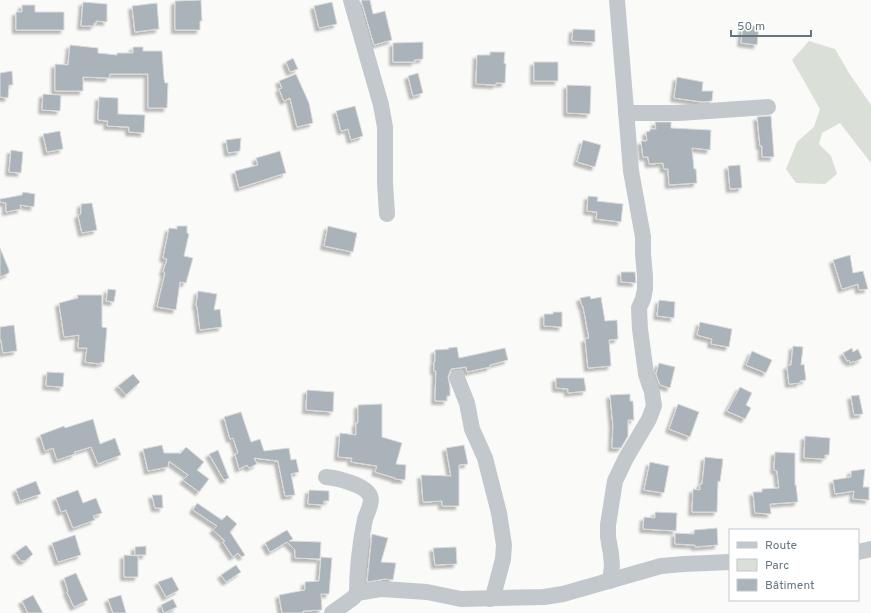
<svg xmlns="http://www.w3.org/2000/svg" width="871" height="613" font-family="Overpass,sans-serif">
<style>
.green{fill:#dadfd7}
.building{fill:#aab3b9;stroke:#dcdcda;filter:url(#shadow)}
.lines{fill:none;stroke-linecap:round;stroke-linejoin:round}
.minor{stroke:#c3c8cc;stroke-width:16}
</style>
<defs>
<filter id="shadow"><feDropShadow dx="-3.5" dy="3.5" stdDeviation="1" flood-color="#0004"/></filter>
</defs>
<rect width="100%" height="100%" fill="#fafaf8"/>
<path class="green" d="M809,41L835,49L849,73L871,105V163L840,123L822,133L819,144L831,156L837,174L825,184L796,183L786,169L797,142L814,127L820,109L792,60Z"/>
<g class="building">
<path d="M201,0L202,21H200V30H175V1Z"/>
<path d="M361,0H370L373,14L385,11L392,40L374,45Z"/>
<path d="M83,2L107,4V22L96,21V24L94,23V26H81Z"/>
<path d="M332,2L337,24L319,28L314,6Z"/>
<path d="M157,3L159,29L135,32L132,6Z"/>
<path d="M22,5H35V12H64V30H16V12H22Z"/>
<path d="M743,25L759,26L757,45L741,43Z"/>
<path d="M573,29L595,30V42L572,41Z"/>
<path d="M423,42V59L414,60L415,62H393V43Z"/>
<path d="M70,45L98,48V53L117,55V53H133V47H143V51H162L164,79L165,83H168L167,108H148V74H110L109,78L83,77V91H55V64L68,65Z"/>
<path d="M490,52H505L504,63L506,64L505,83H496V85L476,84L477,55H490Z"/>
<path d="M293,58L298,69L290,72L286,62Z"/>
<rect x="534" y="62" width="24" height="19"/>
<path d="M12,71L13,85H9L8,98L0,97V73Z"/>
<path d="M418,73L423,93L413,96L408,76Z"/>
<path d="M296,74L309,103L313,123L297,127L290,98L284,101L279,89L282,88L279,81Z"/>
<path d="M677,77L703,82L702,91H713L712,101L702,102L674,98Z"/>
<path d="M567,85L591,86L590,114L567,113Z"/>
<path d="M43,94L61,95L60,111L42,110Z"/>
<path d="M99,97L118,98V114L145,115L144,133L129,132V127L107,126L108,121L98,120Z"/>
<path d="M355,106L363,136L351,140L348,129L341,131L336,111Z"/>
<path d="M769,116H771L774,157H762V146H760L757,117Z"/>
<path d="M655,122H671V128L711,130L710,150L692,148L694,169H696L697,183L669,185L668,169H664L663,163L649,164L648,157H643L641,141H647L646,132L650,131V129H656Z"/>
<path d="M60,131L63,149L47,152L43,134Z"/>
<path d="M241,138L240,151L228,153L226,140Z"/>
<path d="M583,140L601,145L595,167L577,162Z"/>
<path d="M11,150L23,152L21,173L9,172Z"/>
<path d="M280,151L286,173L239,188L235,171L258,165L256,158Z"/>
<path d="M740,165L742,188L730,189L728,166Z"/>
<path d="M23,192L35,194L34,207L20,205L21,209L6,212V203L0,202V199L22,195Z"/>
<path d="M588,196L598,197L597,201L623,204L621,222L596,219L597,212L587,211Z"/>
<path d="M92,203L97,230L82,233L78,215L81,214V204Z"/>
<path d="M177,226H187V233L189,234L184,256L193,258L186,283L180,282L176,310L157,307L165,273L163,272L167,259L163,258L169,228L177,229Z"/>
<path d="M328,226L357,233L353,252L324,246Z"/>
<path d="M0,248L9,270V273L0,277Z"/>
<path d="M850,255L853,273L863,271L868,289L859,290L858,284L842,289L833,260Z"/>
<path d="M621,272H635L636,283L621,282Z"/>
<path d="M108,289L116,290L114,302L106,301Z"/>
<path d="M198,291L217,294L214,310L220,309L222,327L200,330L197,306H196Z"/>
<path d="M77,295H102V327L107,328L104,363L101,362L100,364L85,362L87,348H78L79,335L64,337L59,303L78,298Z"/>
<path d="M590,296L591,299L601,297L605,321L617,320L618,339L609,340L611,366L588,368L585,339L589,338L583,306H582L580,298Z"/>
<path d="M659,300L675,302L674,318L657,316Z"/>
<path d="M553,312H562V327L544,326V314H553Z"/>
<path d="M700,322L732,329L729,347L711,344L712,339L697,335Z"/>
<path d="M14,325L17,351L3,353L1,340H0V327Z"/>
<path d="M793,346L803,347L801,365L804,364L806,380L800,381V383L789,384L787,366L791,365Z"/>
<path d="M457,347L459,358L505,348L508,360L490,365V367L467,372L466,367L451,369L448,377L450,387V396H447V401H435L436,371H434V362H435V350L449,349L448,348Z"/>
<path d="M852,348L853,352L858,349L862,358L855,362L854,361L850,363L849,360L847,361L843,353Z"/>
<path d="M752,351L772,360L766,373L746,365Z"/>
<path d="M659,363L675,367L670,388L660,385L656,374Z"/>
<path d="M47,372L64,373L63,387L46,386Z"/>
<path d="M133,374L140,382L126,395L118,386Z"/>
<path d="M556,378H584L586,391L568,393V389L556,388Z"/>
<path d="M740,387L752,393L746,405L751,408L745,419L727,411Z"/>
<path d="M307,390L334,392L333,412L306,410Z"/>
<path d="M630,394V401H633L634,420H628V436L621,448H612L613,425L610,395Z"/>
<path d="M859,395L863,414L854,415L851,396Z"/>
<path d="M382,404V437L402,443L396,464L406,465L405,480L395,479V478L375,472L377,466L351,462L352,458L338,457L340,433L356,435V423H358V405Z"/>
<path d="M678,404L699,412L690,437L669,429Z"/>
<path d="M241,412L251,442L260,439L264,451L289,448L291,460L296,459L299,472L291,474L295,495L285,496L278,461L254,458L257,464L249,468L247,465L239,469L235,454L238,453L233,438L230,439L224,417Z"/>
<path d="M93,419L100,444L115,438L121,455L98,464L91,447L74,452L75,454L57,460L53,448L45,451L40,435L64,426L65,428Z"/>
<path d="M805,436L830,438L829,455H825V459L804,458Z"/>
<path d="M162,445L164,453H179L180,454L186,447L204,462L197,470L209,479L199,492L183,480L188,475L169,461L168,467L148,471L143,449Z"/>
<path d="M464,445L468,464L459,465V506H442V501L423,502L421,475L451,476L446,448Z"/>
<path d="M218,450L229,478L224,480L209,454Z"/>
<path d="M775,452L795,453V485H796L798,502L770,504L771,514L755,513L753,492H762V489L779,488L777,471L774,470Z"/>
<path d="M705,457L723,459L720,482L718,481L717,512H692L693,489L700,490V484H702Z"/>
<path d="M650,462L669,466L664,493L644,490Z"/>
<path d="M865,469L863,487H869V500L853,499L854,491L835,494L833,480L851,477V471Z"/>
<path d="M36,481L41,494L20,501L16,489Z"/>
<path d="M78,490L83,503L96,498L102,513L93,516L95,520L73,528L66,510L61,512L56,498Z"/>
<path d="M309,490L329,491V501H324V505L308,504Z"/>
<path d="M152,495H162L163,508H155Z"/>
<path d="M197,503L222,520L227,515L237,524L230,532L245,555L242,557L238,553L233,557L223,542L225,541L213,530L217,526L193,510Z"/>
<path d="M655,512L677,513L676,531L643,529L644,517L655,518Z"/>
<path d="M717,528L718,545L695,547V545L675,544V533L694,534V530Z"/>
<path d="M287,530L293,539L289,541L321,542L320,559L295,558V550L287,542L270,552L265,543Z"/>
<path d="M372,534L388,538L381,562L396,563L393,580L385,579L367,582Z"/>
<path d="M75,535L81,555L58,562L52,543Z"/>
<path d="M26,545L33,554L25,561H21L15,553Z"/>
<path d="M146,546V555H135V547Z"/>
<path d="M456,547L457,564L435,565L433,548Z"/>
<path d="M124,555L138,556V577H124Z"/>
<path d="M321,557L332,558L329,594H321L322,610L303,611V613H282L279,595L305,590V582L319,581Z"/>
<path d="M236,565L241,572L226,582L221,575Z"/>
<path d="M76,573L88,600L74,607L67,592L68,591L64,578Z"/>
<path d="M172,577L179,590L166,597L158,582Z"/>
<path d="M33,595L43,613H28L22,601Z"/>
<path d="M121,595L126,613H113L108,599Z"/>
<path d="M173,599L177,607L164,613L161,605Z"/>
</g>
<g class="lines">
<g class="minor">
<path d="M351,0L381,105L385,127V183L387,214"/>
<path d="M626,113H679L768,107"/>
<path d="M457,378L467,403L472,429L485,458L499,513L504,545L503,559L494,593L490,599"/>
<path d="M326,477C337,478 366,485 370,496C373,502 367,513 365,519C360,544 357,567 357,593"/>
<path d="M858,552L871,549"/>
<path d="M610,581L612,566L611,554L608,537V525L615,481L626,458L649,419L654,406L652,392L646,374L640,329L639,308L643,299L645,289V276L643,254V237L631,171L617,0"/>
<path d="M332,613L353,598L357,593L380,589L398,590L427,592L461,599L544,597L563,594L661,566L684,564L730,562"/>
</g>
</g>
<rect x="729" y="529" width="130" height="72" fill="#ffffff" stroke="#c1c8cd"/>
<rect x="737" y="542" width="20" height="6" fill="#c3c8cc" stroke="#c1c8cd"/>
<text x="765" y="549" font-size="12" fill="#657683">Route</text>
<rect x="737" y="559" width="20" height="12" fill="#dadfd7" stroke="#c1c8cd"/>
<text x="765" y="569" font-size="12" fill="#657683">Parc</text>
<rect x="737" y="579" width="20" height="12" fill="#aab3b9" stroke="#c1c8cd"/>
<text x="765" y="589" font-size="12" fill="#657683">Bâtiment</text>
<path d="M731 30v6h80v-6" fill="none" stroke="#657683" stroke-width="2"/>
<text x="737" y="30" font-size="12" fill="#657683" stroke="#ffffff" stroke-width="3" paint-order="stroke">50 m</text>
</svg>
